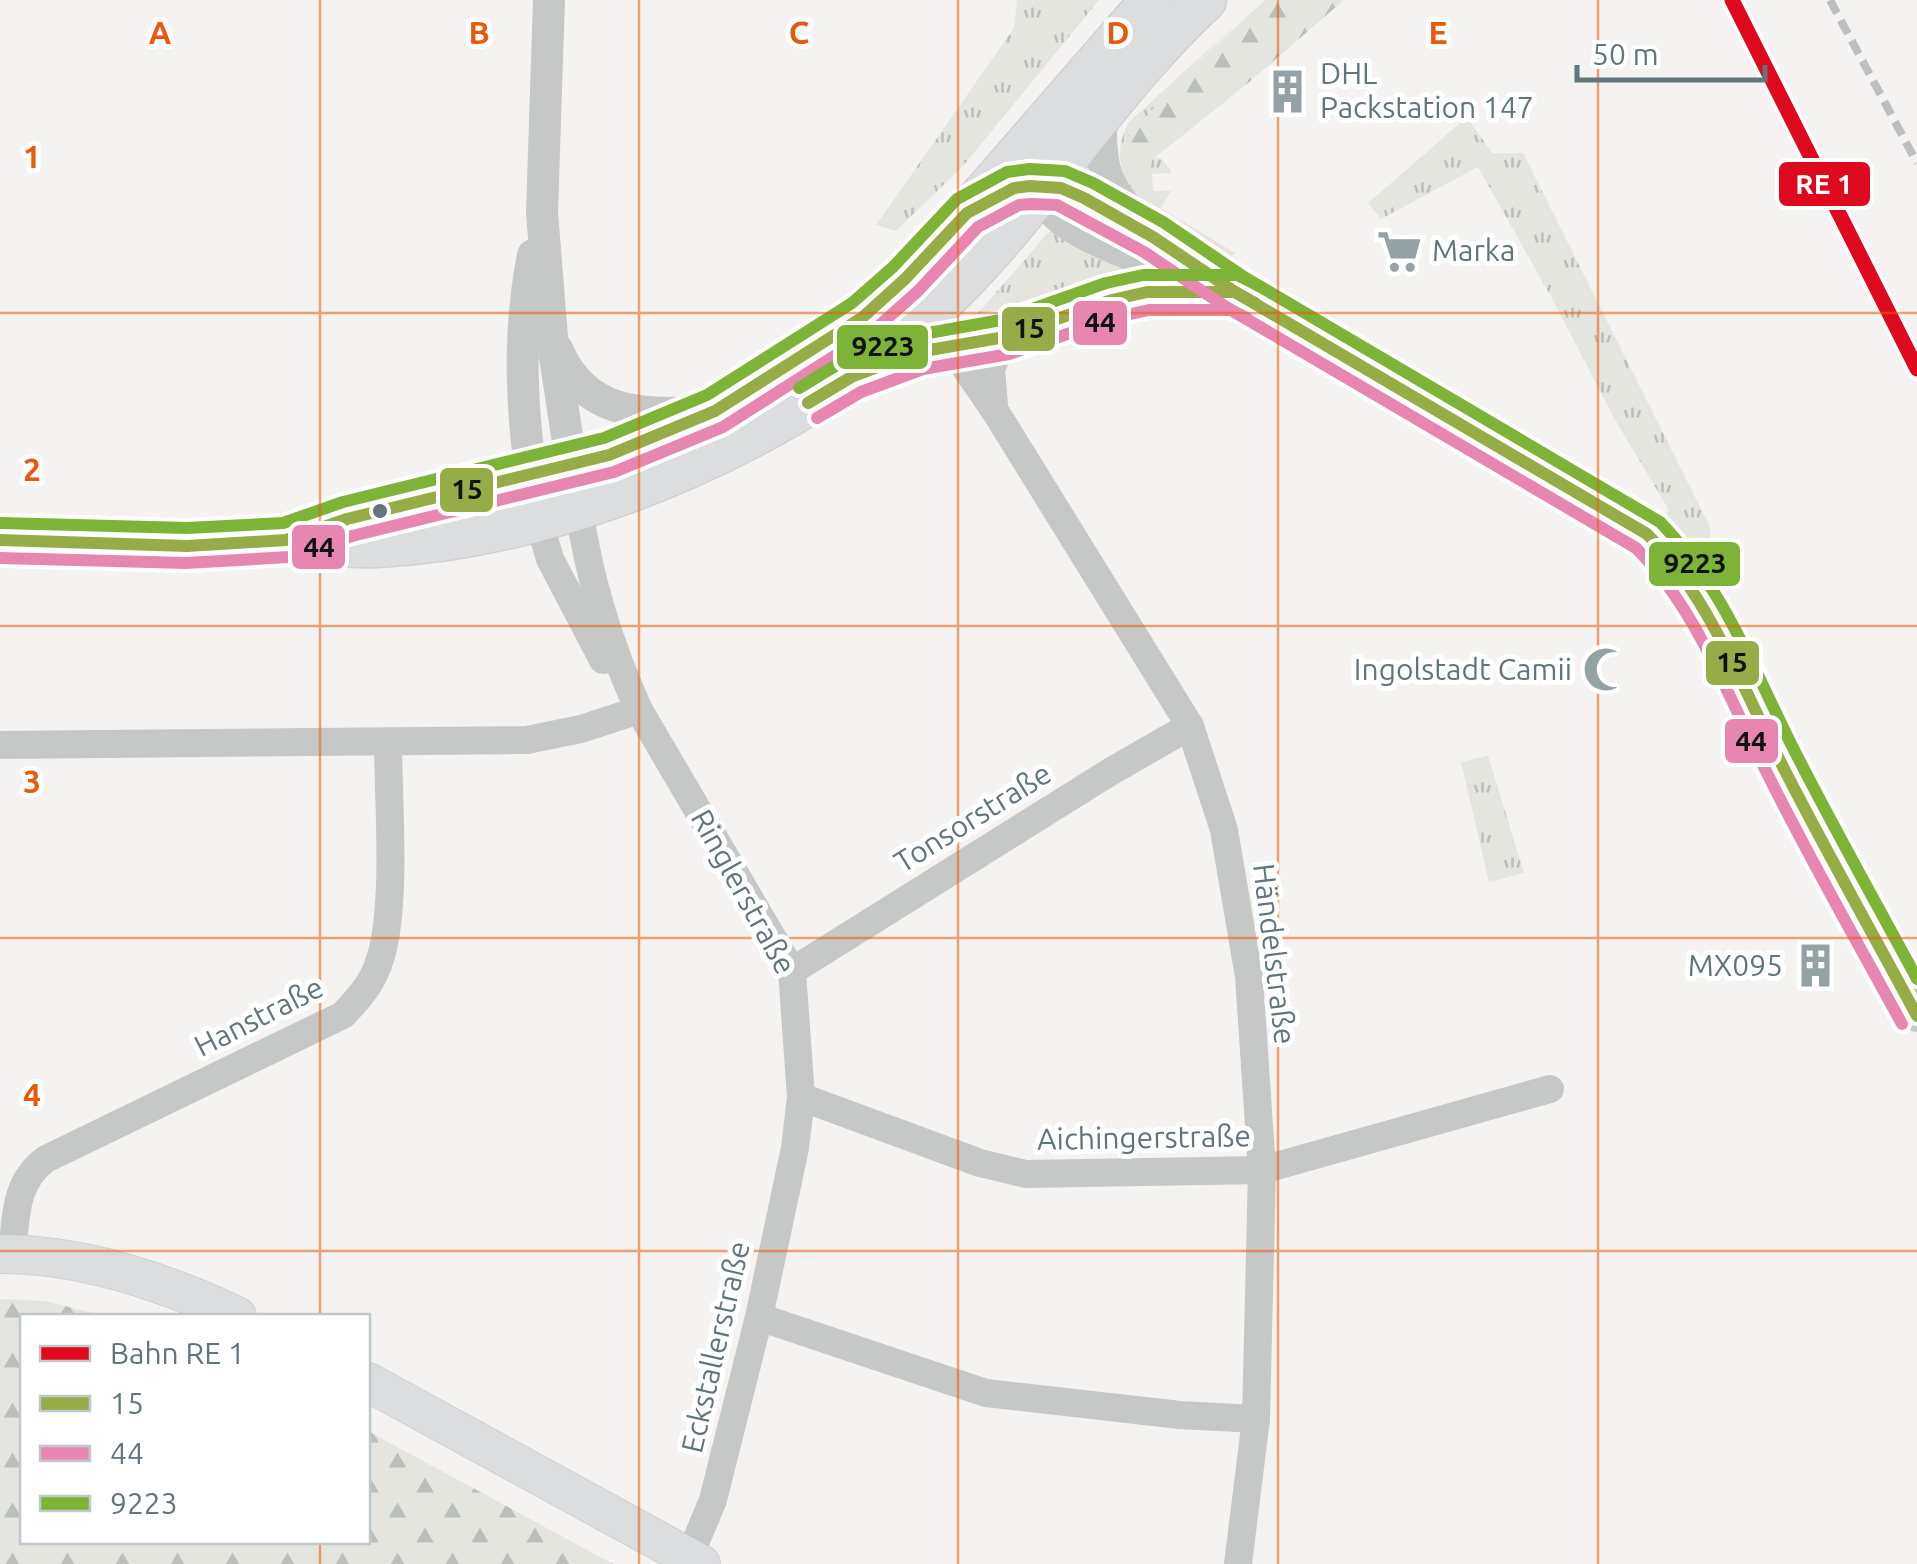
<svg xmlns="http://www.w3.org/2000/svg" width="1917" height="1564" font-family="Ubuntu,sans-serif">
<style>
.grass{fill:url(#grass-tufts)}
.forest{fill:url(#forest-firs)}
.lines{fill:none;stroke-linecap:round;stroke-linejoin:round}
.secondary-casing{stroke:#cfd0d0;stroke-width:40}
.primary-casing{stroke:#d1d1d1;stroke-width:45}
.minor{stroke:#c6c8c8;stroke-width:28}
.tertiary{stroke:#c6c8c8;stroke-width:32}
.secondary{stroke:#dcddde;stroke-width:38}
.primary{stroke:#dcddde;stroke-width:42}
.rail{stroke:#bcbebf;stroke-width:8;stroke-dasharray:15 8;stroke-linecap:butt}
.bus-1-casing{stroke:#fff;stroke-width:20}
.bus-2-casing{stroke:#fff;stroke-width:20}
.bus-3-casing{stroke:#fff;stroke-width:20}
.bus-1{stroke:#95ac47;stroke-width:12}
.bus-2{stroke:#e787b1;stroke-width:12}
.bus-3{stroke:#7db437;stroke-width:12}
.rail-1-casing{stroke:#fff;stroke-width:22}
.rail-1{stroke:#df091d;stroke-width:15}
.grid{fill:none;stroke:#e8590c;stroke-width:2.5;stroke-opacity:0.55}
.bus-dot{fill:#60767c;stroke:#fff;stroke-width:4}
.labels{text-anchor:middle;stroke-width:10;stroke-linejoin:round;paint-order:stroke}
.poi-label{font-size:30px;fill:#60767c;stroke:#fff;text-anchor:start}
.street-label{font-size:30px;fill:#60767c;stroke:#fff}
.grid-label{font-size:32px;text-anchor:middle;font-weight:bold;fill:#e8590c;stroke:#fff;stroke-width:10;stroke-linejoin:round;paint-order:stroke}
.line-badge{stroke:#fff;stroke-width:4}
.badge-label{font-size:28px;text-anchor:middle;font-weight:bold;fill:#fff}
.pale-badge-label{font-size:28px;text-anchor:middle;font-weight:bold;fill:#111}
</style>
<defs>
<pattern id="grass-tufts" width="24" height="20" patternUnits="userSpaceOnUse" patternTransform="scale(2.5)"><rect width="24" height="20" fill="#e4e5df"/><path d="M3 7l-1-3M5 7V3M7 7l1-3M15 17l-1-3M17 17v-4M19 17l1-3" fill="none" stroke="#bcbeba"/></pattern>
<pattern id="forest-firs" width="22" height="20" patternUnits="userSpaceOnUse" patternTransform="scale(2.5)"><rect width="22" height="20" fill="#e4e5df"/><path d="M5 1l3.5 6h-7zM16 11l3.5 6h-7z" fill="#bcbeba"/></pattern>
</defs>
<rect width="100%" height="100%" fill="#f4f3f2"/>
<g class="grass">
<path d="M1017,0H1099L964,165L896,231L876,225L1014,28Z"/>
<path d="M1244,17L1181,78L1134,177H1142L1150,170L1152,160L1160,157L1171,170L1170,173L1152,174L1153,191H1171L1161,208L1235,253L1229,258C1181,229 1091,192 1129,122Z"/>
<path d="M1467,117L1492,153H1523L1711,529L1709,543C1691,550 1672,535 1657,525L1669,510L1614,418L1554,302L1478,167L1381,219L1368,203Z"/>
<path d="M1052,228L1128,265L1121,277L1110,286L968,325Z"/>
<path d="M1488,756L1524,873L1489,882L1461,762Z"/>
</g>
<g class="forest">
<path d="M1265,0H1344L1248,83L1152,160L1150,170L1142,177H1134L1124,141L1181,78Z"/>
<path d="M0,1299L45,1301L105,1316H22V1542H368V1431L613,1564H0Z"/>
</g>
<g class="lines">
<defs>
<g id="secondary">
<path d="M0,1254C81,1254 165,1282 237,1316"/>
<path d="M368,1382L701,1564"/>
</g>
<g id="primary">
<path d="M304,533L347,519L572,467L685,426L715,411L863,317L905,279L967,213L1152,0"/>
<path d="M0,540C63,545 126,548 189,546C221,545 255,539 287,540C317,541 346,548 377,546C573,537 815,431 953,291C1044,200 1110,88 1205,0"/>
</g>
</defs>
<use href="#secondary" class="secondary-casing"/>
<use href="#primary" class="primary-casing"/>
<g class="minor">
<path d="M944,346L956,354L995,411L1190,726L1224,830L1249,977L1262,1170L1256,1419L1238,1564"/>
<path d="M994,405L991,369L1005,337"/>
<path d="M579,508C589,580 609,644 639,710L792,971L801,1097L795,1148L759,1317L713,1500L689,1558"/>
<path d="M538,518L550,559L603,660"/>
<path d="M0,745L527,740L581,729L639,710"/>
<path d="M792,971L1110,772L1190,726"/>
<path d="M801,1097L980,1163L1026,1174L1262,1170L1550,1089"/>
<path d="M12,1254C16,1218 14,1182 46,1159L343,1015C358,999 371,985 378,965C398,913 388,801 388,742"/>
<path d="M759,1317L986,1393L1180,1415L1256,1419"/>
</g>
<g class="tertiary">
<path d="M549,0L542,212L552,337L575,488"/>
<path d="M1101,114C1100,163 1102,182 1136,219"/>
<path d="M1040,168C1043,182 1045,201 1054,212C1076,238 1156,264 1188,275"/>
<path d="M1026,187L1061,188L1084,198L1153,237L1235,292L1647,534C1710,591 1737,676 1775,751C1820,840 1870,928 1917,1016"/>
<path d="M533,255C517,337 521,417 535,499"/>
<path d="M557,349C584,414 639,415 700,412"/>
<path d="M876,367L944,346L1005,337L1112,300L1147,292H1235"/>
</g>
<use href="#secondary" class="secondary"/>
<use href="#primary" class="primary"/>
<path class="rail" d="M1830,0L1917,163"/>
<defs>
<g id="bus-1">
<path d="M808,403L853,376L918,352L1005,337L1112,300L1147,292H1235L1255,303"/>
<path d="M0,540L187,546L286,540L347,519L609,455L715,411L863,317L905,279L967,213L1014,188L1030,186L1061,188L1084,198L1153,237L1235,292L1647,534C1708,597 1737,675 1775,751C1820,841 1870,928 1917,1016"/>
</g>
<g id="bus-2">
<path d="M817,418L861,392L923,369L1009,354L1117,317L1149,310H1231L1247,318"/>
<path d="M0,558L186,563L289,557L352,536L614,472L723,427L872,332L918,291L978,227L1019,205L1031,204L1057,205L1144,252L1226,307L1636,548C1695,608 1723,685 1760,759C1804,849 1854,936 1902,1024"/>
</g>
<g id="bus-3">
<path d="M799,388L845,360L912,336L1001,320L1106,283L1143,275H1237L1263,288"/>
<path d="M1,523L187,528L283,523L343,502L604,438L707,395L852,303L893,267L957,199L1007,172L1029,169L1065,171L1093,183L1163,222L1244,277L1660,522C1722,586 1752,665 1791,744C1831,823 1875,901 1917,979"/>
</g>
</defs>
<use href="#bus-1" class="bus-1-casing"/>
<use href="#bus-2" class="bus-2-casing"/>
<use href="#bus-3" class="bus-3-casing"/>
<use href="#bus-1" class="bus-1"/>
<use href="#bus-2" class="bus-2"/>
<use href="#bus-3" class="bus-3"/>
<defs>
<path id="rail-1" d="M1732,0L1917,369"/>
</defs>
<use href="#rail-1" class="rail-1-casing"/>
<use href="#rail-1" class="rail-1"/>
</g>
<path class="grid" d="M320,0V1316M639,0V1564M958,0V1564M1278,0V1564M1598,0V1564M0,313H1917M0,626H1917M0,938H1917M0,1251H1917M320,1542V1564"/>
<defs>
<symbol id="building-bare" viewBox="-9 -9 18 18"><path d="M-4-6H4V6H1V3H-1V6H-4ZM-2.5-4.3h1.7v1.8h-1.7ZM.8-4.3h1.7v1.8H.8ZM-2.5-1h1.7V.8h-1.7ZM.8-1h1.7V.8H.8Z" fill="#94a2a5" stroke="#fff" stroke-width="2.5" paint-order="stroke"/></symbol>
<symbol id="supermarket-bare" viewBox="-9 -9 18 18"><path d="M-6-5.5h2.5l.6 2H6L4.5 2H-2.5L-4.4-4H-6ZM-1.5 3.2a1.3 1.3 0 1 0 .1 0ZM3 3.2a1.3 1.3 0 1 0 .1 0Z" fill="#94a2a5" stroke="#fff" stroke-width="2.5" paint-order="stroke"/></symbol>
<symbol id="mosque-bare" viewBox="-9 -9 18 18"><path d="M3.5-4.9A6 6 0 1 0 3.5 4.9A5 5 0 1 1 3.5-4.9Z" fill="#94a2a5" stroke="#fff" stroke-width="2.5" paint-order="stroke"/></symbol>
</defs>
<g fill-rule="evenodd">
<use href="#building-bare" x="1256" y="60" width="63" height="63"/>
<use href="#supermarket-bare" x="1368" y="220" width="63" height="63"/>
<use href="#mosque-bare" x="1574" y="638" width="63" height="63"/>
<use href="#building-bare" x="1784" y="934" width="63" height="63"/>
</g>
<circle class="bus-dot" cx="380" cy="511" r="9"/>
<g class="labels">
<g class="poi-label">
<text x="1320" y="84">DHL<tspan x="1320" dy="34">Packstation 147</tspan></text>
<text x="1432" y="261">Marka</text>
<text x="1572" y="680" text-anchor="end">Ingolstadt Camii</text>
<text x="1783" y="976" text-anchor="end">MX095</text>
</g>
<g class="street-label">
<text transform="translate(973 818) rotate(-32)" y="10">Tonsorstraße</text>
<text transform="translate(743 892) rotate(61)" y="10">Ringlerstraße</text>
<text transform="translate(1274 954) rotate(83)" y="10">Händelstraße</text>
<text transform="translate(259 1017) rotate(-27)" y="10">Hanstraße</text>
<text transform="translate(1144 1138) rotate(-1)" y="10">Aichingerstraße</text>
<text transform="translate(716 1347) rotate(-77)" y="10">Eckstallerstraße</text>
</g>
</g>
<g class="grid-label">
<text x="160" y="44">A</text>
<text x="479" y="44">B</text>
<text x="799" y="44">C</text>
<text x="1118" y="44">D</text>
<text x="1438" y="44">E</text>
<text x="32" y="168">1</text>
<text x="32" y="481">2</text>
<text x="32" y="793">3</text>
<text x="32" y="1106">4</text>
</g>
<g class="line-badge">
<rect x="1777" y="160" width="95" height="48" rx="10" fill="#df091d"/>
<rect x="1071" y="299" width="58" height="48" rx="10" fill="#e787b1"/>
<rect x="1000" y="305" width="57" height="48" rx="10" fill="#95ac47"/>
<rect x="835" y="323" width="95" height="48" rx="10" fill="#7db437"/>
<rect x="438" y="466" width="57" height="48" rx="10" fill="#95ac47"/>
<rect x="290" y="523" width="57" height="48" rx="10" fill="#e787b1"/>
<rect x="1647" y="540" width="95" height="48" rx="10" fill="#7db437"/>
<rect x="1704" y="639" width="57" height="48" rx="10" fill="#95ac47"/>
<rect x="1723" y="717" width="57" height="48" rx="10" fill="#e787b1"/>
</g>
<g class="badge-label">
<text x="1824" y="194">RE 1</text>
</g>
<g class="pale-badge-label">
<text x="1100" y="332">44</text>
<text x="1029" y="338">15</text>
<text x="883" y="356">9223</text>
<text x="467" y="499">15</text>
<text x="319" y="557">44</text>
<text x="1695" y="573">9223</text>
<text x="1732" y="672">15</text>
<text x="1751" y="751">44</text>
</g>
<rect x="20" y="1314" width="350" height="230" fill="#ffffff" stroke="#bfc8cb" stroke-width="2.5"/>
<rect x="40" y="1346" width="50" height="15" fill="#df091d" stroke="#bfc8cb" stroke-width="2.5"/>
<text x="110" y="1364" font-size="30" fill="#60767c">Bahn RE 1</text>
<rect x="40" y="1396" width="50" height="15" fill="#95ac47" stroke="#bfc8cb" stroke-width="2.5"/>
<text x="110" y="1414" font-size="30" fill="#60767c">15</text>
<rect x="40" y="1446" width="50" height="15" fill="#e787b1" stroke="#bfc8cb" stroke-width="2.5"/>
<text x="110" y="1464" font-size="30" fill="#60767c">44</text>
<rect x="40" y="1496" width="50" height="15" fill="#7db437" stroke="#bfc8cb" stroke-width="2.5"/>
<text x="110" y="1514" font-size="30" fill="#60767c">9223</text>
<path d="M1577 65v15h188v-15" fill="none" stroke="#60767c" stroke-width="5"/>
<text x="1592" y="65" font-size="30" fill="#60767c" stroke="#ffffff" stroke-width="8" paint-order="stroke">50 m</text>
</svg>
